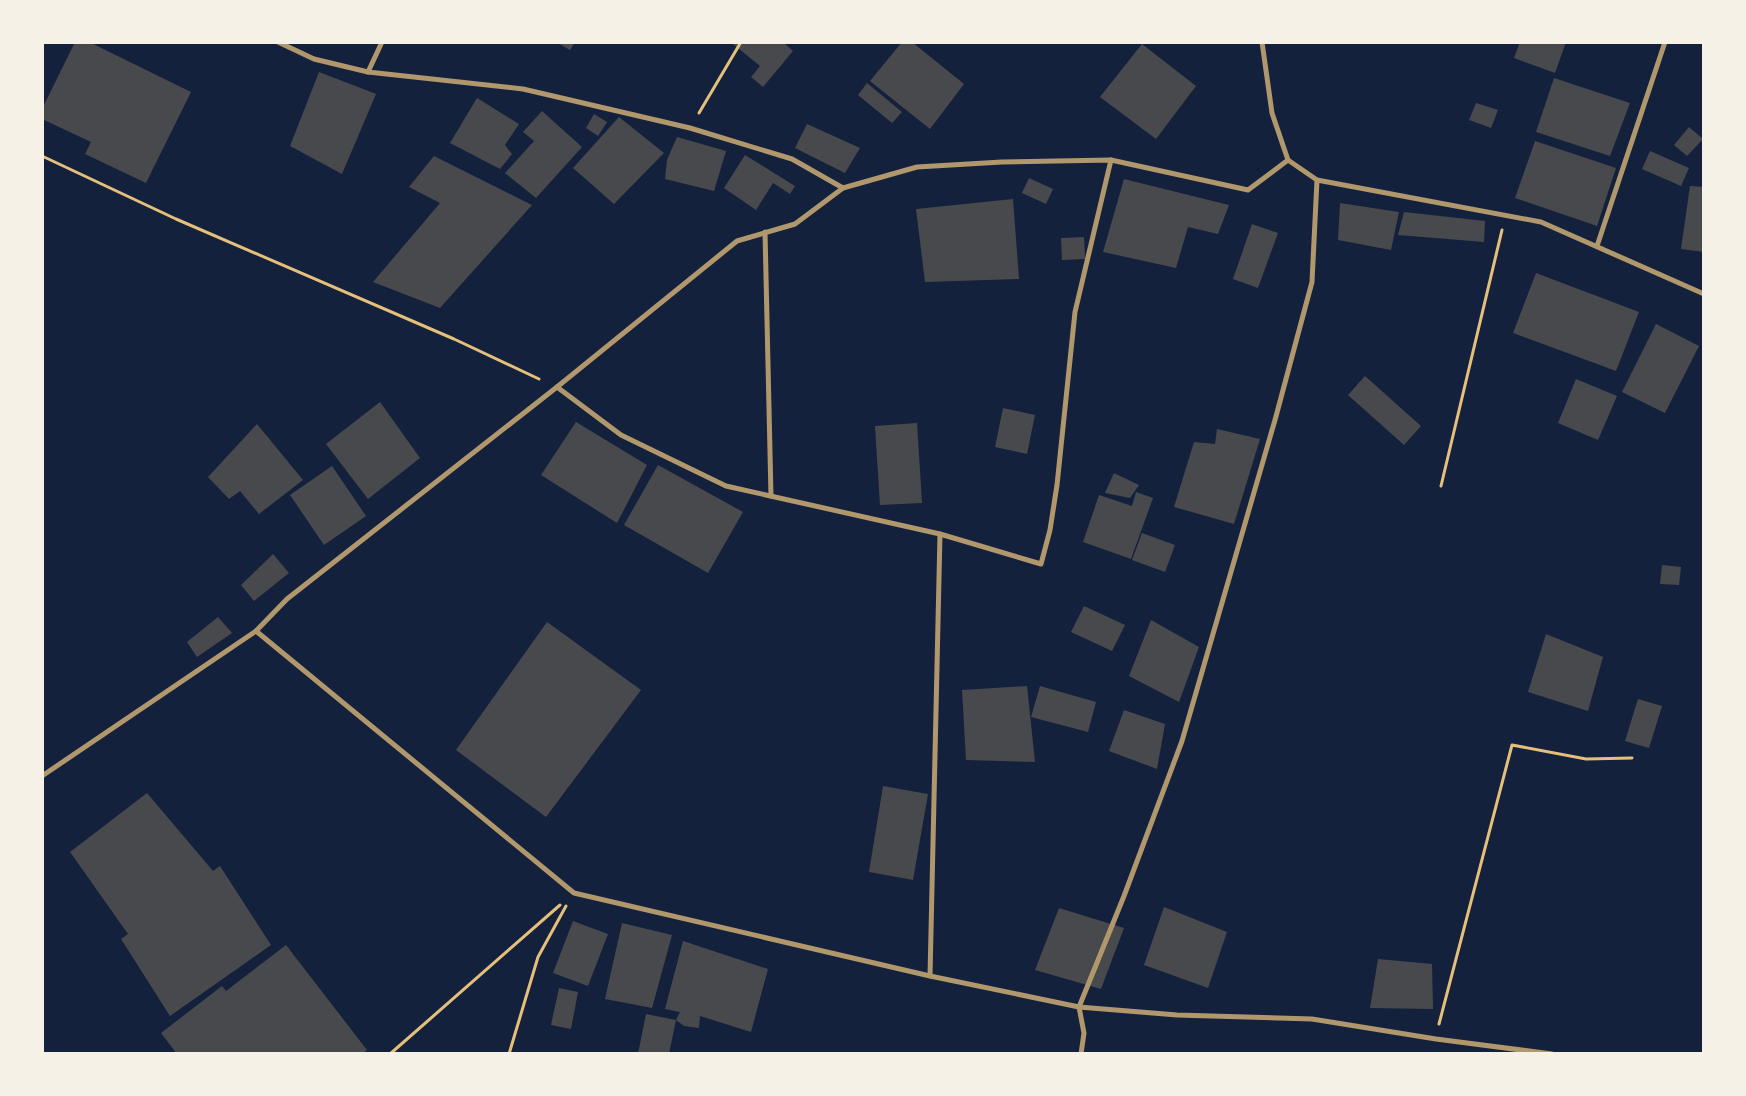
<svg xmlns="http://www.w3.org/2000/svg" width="1746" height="1096" font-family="Spectral,serif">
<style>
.building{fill:#48494c}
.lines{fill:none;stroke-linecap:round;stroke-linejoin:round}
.path{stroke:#e5c07b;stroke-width:3}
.minor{stroke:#b1986c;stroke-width:5}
</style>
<rect width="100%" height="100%" fill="#14213d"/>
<g class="building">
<path d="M75,42H89L191,92L146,183L85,154L91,142L42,119V109Z"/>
<path d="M556,42H575L570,50Z"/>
<path d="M735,42H783L793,51L763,87L751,77L760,66L733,44Z"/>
<path d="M902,42H912L964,84L930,129L870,81Z"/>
<path d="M1520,42H1566L1555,73L1514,58Z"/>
<path d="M1142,44L1196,86L1156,139L1100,97Z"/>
<path d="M319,72L376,94L342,174L290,146Z"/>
<path d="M1554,78L1630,103L1610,156L1536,132Z"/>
<path d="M867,83L902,112L892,123L858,95Z"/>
<path d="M477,98L519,124L505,145L512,154L500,169L450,143Z"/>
<path d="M1476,103L1498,110L1491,128L1469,120Z"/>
<path d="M542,111L582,147L536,198L505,173L534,141L523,132Z"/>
<path d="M594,114L607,122L598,136L586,128Z"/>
<path d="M619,117L664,153L614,204L573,168Z"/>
<path d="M807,124L860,148L845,173L795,148Z"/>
<path d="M1689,127L1703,139L1687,156L1674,145Z"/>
<path d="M677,137L726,151L714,191L665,179L667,160Z"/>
<path d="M1535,141L1616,168L1597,226L1515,198Z"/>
<path d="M1650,151L1689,168L1681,186L1642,169Z"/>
<path d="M745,155L795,186L790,194L773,183L756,210L724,188Z"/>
<path d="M434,156L532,205L440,308L373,282L440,203L409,187Z"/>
<path d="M1029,178L1053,189L1046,204L1022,193Z"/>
<path d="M1124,179L1229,205L1218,234L1188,227L1176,268L1103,252Z"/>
<path d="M1690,186L1704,187V252L1681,249Z"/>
<path d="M1013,199L1019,279L925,282L916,209Z"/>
<path d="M1340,203L1399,212L1391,250L1338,240Z"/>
<path d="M1404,212L1485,221L1484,242L1398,235Z"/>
<path d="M1252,224L1278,233L1258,288L1233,279Z"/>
<path d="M1084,237L1085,259L1062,260L1061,238Z"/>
<path d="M1536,273L1639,312L1616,371L1513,333Z"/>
<path d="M1656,324L1699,346L1665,413L1622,392Z"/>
<path d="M1365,376L1421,426L1404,445L1348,395Z"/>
<path d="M1576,379L1617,396L1598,440L1558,423Z"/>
<path d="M380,402L420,458L368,499L326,444Z"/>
<path d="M1003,408L1035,415L1027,454L995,447Z"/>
<path d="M576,422L647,465L617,523L541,475Z"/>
<path d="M917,423L922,503L880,505L875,426Z"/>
<path d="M257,424L303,480L259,514L240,491L229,499L208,477Z"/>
<path d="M1217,429L1260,439L1234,524L1174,507L1194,442L1215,444Z"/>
<path d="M658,465L743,512L708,573L624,525Z"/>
<path d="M332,466L366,516L324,545L290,495Z"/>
<path d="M1114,473L1139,485L1130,498L1105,493Z"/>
<path d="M1136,492L1153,498L1131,559L1083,542L1099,495L1132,506Z"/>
<path d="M1142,533L1175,545L1165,572L1132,560Z"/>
<path d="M273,554L289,573L254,601L241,585Z"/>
<path d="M1662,565L1681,567L1679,585L1660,584Z"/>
<path d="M1084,606L1125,625L1112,651L1071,632Z"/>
<path d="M218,617L232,633L197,657L187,642Z"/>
<path d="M1151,620L1199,647L1179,702L1129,676Z"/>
<path d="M547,622L641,690L546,817L456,750Z"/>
<path d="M1546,634L1603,657L1588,711L1528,692Z"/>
<path d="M1027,686L1035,762L966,760L962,690Z"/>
<path d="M1040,686L1096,702L1088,732L1031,717Z"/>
<path d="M1638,699L1662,706L1649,748L1625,741Z"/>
<path d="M1124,710L1165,724L1157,769L1109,751Z"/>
<path d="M883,786L928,794L913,880L869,872Z"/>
<path d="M147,793L213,871L220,866L271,945L170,1016L121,939L128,934L70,852Z"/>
<path d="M1164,907L1227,932L1208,988L1144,965Z"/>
<path d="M1059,908L1124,928L1101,989L1035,970Z"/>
<path d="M573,921L608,934L588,986L553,973Z"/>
<path d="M622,923L672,935L652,1008L605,999Z"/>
<path d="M683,941L768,969L751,1032L700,1016L699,1028L684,1026L676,1020L680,1012L665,1009Z"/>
<path d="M286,945L367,1050L362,1054H177L161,1033L222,986L226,991Z"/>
<path d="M1378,959L1432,964L1433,1009L1370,1008Z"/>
<path d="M559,988L578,992L571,1029L551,1025Z"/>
<path d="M646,1014L676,1020L669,1054H638Z"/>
</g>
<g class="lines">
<g class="path">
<path d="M699,113L741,42"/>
<path d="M42,156L176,219L454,339L539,379"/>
<path d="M1441,486L1502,230"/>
<path d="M1439,1024L1512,745L1586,759L1632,758"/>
<path d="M390,1054L560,905"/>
<path d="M509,1054L538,957L566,906"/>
</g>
<g class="minor">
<path d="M278,42L314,59L368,72L523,89L690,128L792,159L843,188"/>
<path d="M1262,42L1272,113L1288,160L1317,180L1541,222L1704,294"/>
<path d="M368,72L382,42"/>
<path d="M765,232L771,496"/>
<path d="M1597,246L1665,42"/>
<path d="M557,387L621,435L726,486L940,534L1041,564L1050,530L1057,485L1075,312L1111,160"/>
<path d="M256,631L574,893L930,976L1079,1007L1177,1015L1312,1019L1436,1039L1552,1054"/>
<path d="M42,776L256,631L287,599L557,387L737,241L795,224L843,188L917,167L1002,162L1111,160L1248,190L1288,160"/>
<path d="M930,976L940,534"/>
<path d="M1081,1054L1084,1033L1079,1007L1124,896L1182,741L1275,420L1312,282L1317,180"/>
</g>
</g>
<rect width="1746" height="1096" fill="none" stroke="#f6f1e7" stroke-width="88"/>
</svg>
